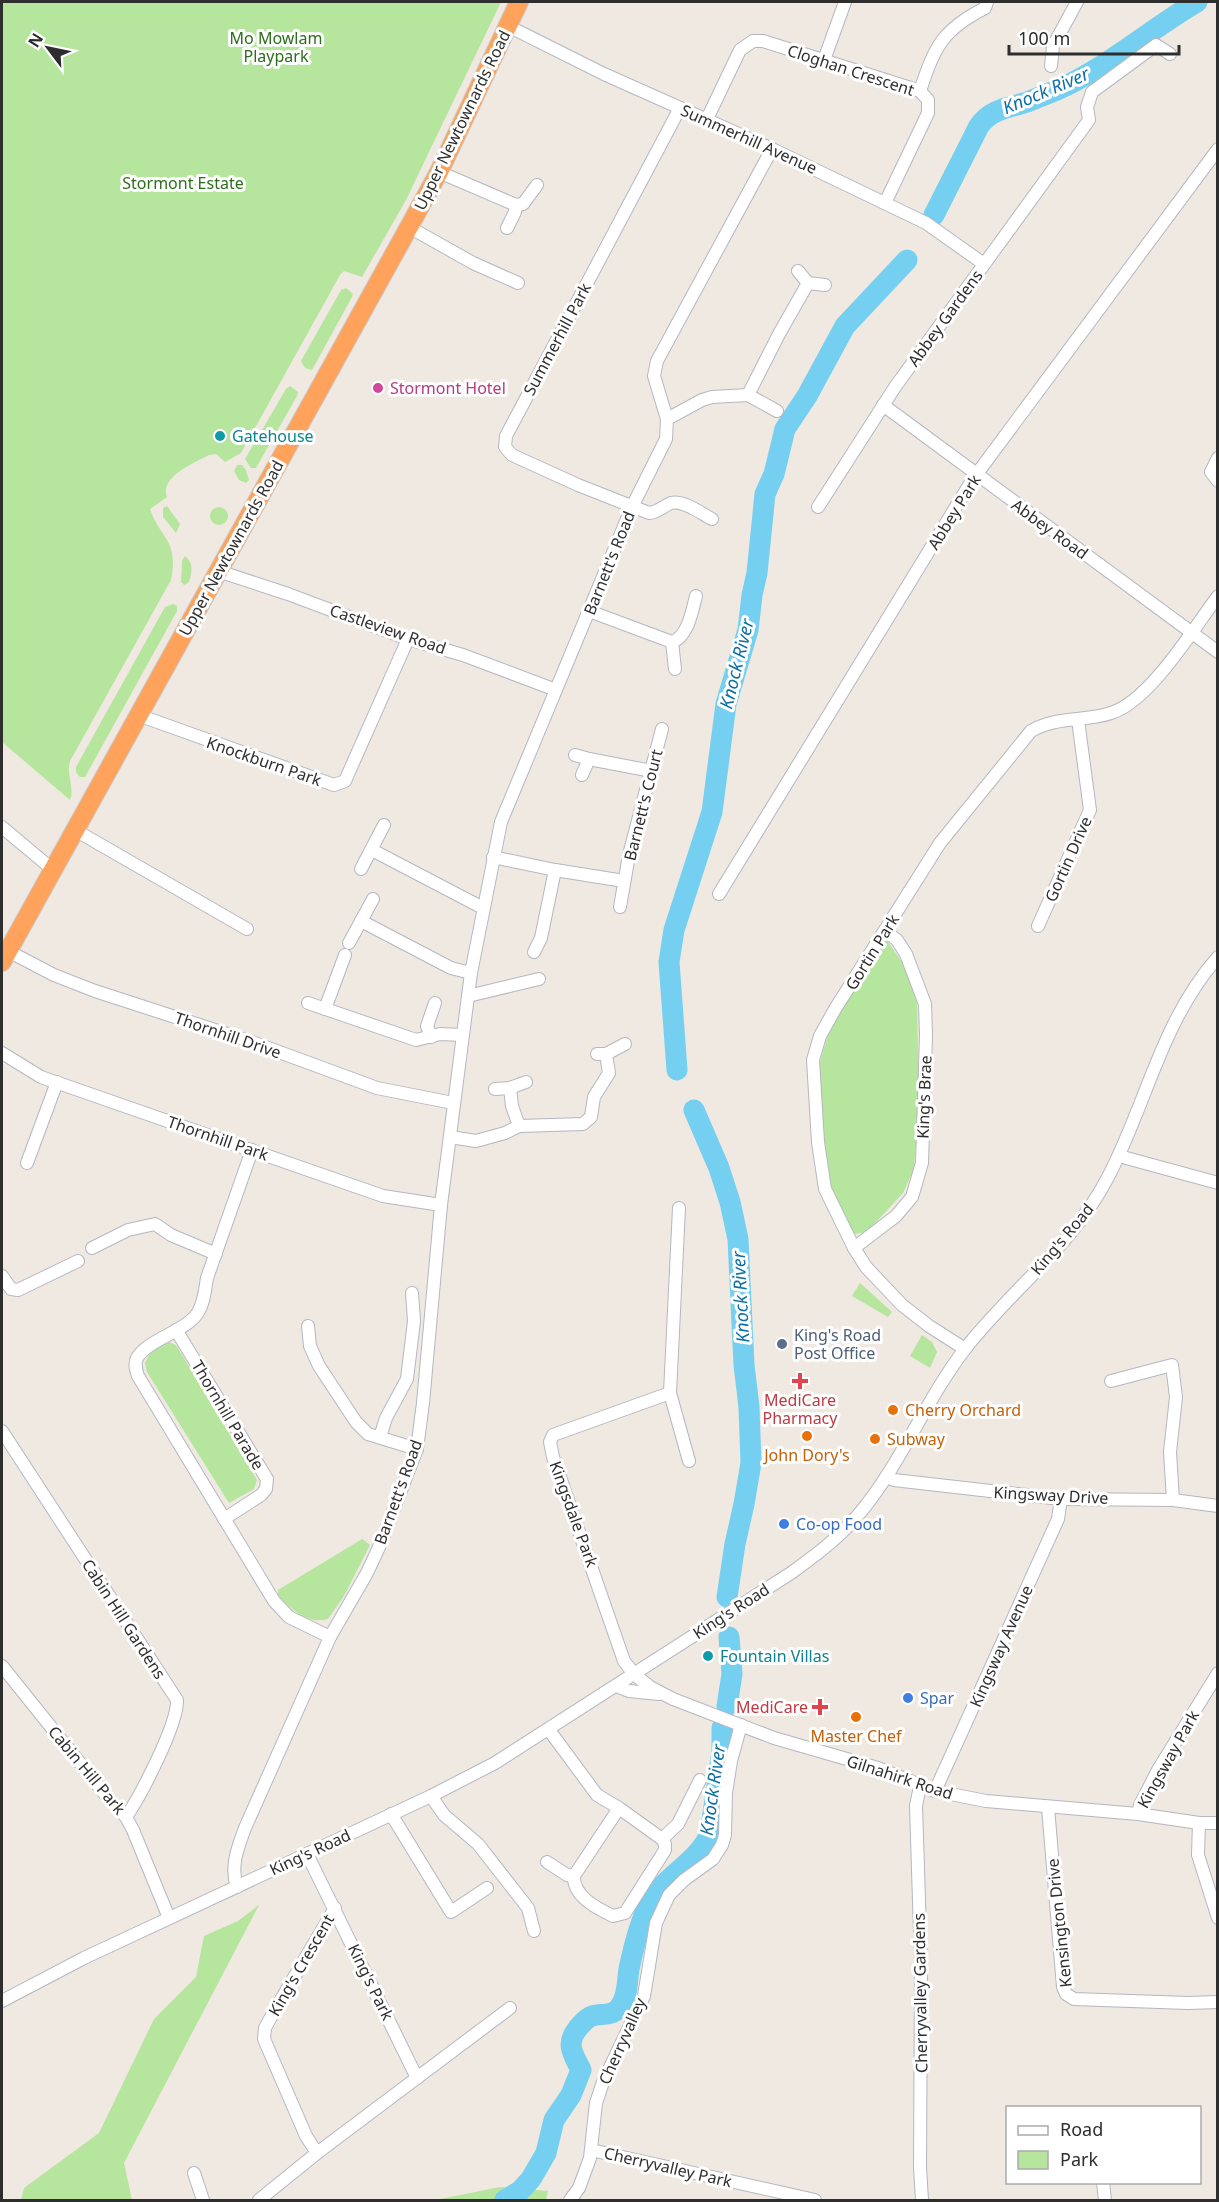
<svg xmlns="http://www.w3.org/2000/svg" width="1219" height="2202" font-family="'Noto Sans',sans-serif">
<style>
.green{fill:#b6e59e}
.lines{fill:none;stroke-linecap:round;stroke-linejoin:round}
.river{stroke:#75cff0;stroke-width:21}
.minor-casing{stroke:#b4b7c1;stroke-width:14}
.highway-casing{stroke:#c9c9c9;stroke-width:20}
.minor{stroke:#fff;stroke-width:12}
.highway{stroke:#ffa35c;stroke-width:18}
.hotel-dot{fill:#d1479c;stroke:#fff;stroke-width:2}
.culture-dot{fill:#0f9aa8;stroke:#fff;stroke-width:2}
.service-dot{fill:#5c6f8a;stroke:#fff;stroke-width:2}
.health-dot{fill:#e0444e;stroke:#fff;stroke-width:2}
.food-dot{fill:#e8710a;stroke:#fff;stroke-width:2}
.shop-dot{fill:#3f7fe0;stroke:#fff;stroke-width:2}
.labels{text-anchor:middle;stroke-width:6;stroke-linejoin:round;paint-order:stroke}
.park-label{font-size:16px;fill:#2c6e1b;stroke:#fff}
.street-label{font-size:16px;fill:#2e2e2e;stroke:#fff}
.hotel-label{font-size:16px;fill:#b23c85;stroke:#fff;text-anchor:start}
.culture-label{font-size:16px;fill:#0d838f;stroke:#fff;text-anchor:start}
.service-label{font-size:16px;fill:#4e5e75;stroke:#fff;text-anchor:start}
.health-label{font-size:16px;fill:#be3a42;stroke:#fff}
.food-label{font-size:16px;fill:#c56008;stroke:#fff;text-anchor:start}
.shop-label{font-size:16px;fill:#366cbe;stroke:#fff;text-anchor:start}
.water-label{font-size:18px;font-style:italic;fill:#0d6fa3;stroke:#fff}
</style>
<rect width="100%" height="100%" fill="#efe9e1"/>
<g class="green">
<path d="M2,2H501L406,200L362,277L344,271L340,275L241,453L225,462L216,454L209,455C194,463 159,477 167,497L150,509C161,540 179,540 171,580L70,761C66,775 75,788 70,800L2,742Z"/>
<path d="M346,288L353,294L352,297L312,370L305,368L301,361L341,290Z"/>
<path d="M290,386L298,392L297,396L256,468H251L245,459L286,389Z"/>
<path d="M237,465H242L246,470L249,480L246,483L239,480L234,471Z"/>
<path d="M167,506L180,524L176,533L163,517V508Z"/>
<circle cx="219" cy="516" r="9"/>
<path d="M185,556C194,563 192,572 189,582L184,585L181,582L182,561Z"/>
<path d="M173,604L177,606V611L85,777H80L76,772V767L165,607Z"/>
<path d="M886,939L904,965L917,1003L919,1100L914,1169L903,1193L867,1232L854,1234L836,1202L829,1182L823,1141L818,1069L829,1031Z"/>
<path d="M860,1283L892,1312L888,1317L852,1296Z"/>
<path d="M922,1335L932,1342L937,1352L930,1368L910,1356Z"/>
<path d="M166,1341L176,1345L257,1480L254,1489L229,1503L147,1372L145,1363L149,1355Z"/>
<path d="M362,1539L370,1545L344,1596L328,1619C307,1625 291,1609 278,1595V1590Z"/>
<path d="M259,1905L124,2163L132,2200H21L24,2188L99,2133L154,2019L196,1977L204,1936L238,1921Z"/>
<path d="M500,2187L548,2191L546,2200H435Z"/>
</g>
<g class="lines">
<g class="river">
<path d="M934,215L979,126C991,109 1008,108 1027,102C1037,98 1047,94 1057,90C1108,67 1149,30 1197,2"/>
<path d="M677,1070L669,962L674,930L712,812L726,704L748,630L752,595L757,573L765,494L774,474L785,429L807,396L845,326L907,260"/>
<path d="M694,1110L719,1168L730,1202L738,1239L744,1365L749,1407L751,1463L744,1504L735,1544L727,1597"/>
<path d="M727,1706L732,1674L729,1637"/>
<path d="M505,2200L520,2191L531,2179L546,2153L554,2120L571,2095L581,2070C573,2054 565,2044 578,2028C582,2024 586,2018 592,2016C603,2013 614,2017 621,2005C628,1995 627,1981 629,1969C633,1950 640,1920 650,1903C665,1875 697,1863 710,1834L722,1751V1728"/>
</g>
<defs>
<g id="minor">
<path d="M508,26L604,74L772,149L926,223L984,264"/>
<path d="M824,60L845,2"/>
<path d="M1051,66L1053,46L1077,2"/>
<path d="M920,91C935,46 942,30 985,8L987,2"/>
<path d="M680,108L506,436L505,447L512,455L578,485L649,513C659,512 663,506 671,503C684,500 702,514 712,519"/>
<path d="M707,119L740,50L753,41H763L920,91L928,100V113L885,203"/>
<path d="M439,172L516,205L523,204L537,185"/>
<path d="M409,227L473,263L518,283"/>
<path d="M507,228L515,212L516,205"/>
<path d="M798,271L808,283L825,285"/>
<path d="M748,395L779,334L808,283"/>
<path d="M883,405L1218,652"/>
<path d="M667,419L702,400L712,397L748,395L777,411"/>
<path d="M1218,458L1211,472L1218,481"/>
<path d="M818,507L895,387L1089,120L1087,107L1092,92L1156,45L1170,54"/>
<path d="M218,571L288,594L408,639L463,655L556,690"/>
<path d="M589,611L672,642C688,637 692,611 696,596"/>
<path d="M672,642L675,669"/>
<path d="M138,715L334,785L345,781L408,639"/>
<path d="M575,755L589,759L652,771"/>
<path d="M582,775L589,759"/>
<path d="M2,827L52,869"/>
<path d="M75,830L247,929"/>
<path d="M372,850L483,908"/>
<path d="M493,857L555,870L624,881"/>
<path d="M361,869L384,825"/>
<path d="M719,894L973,479L1218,149"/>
<path d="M620,907L629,855L662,729"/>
<path d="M361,921L451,968L471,973"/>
<path d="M1038,926L1090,810L1078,720"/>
<path d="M349,943L373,899"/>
<path d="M8,951L54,975L95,991L252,1042L377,1088L453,1103"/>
<path d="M534,952L541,938L555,870"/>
<path d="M468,996L539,979"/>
<path d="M308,1003L416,1040L440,1034L462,1035"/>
<path d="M325,1009L345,955"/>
<path d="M431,1037L427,1026L435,1003"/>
<path d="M2,1053L41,1077L383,1196L441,1205"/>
<path d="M597,1054H606L625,1044"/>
<path d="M510,1088L512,1106L519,1126"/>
<path d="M495,1089L510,1088L526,1082"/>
<path d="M450,1137L476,1141L505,1133L519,1126L583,1124L591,1117L594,1097L609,1073L606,1054"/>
<path d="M252,1150L207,1278C205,1290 204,1304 197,1314C184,1332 147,1340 137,1358C134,1364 136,1370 138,1376L274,1601L289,1617L330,1637"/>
<path d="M1119,1156L1218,1183"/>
<path d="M27,1163L57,1082"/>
<path d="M679,1208L670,1393L689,1461"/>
<path d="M92,1248L128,1230L155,1224L171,1235L216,1254"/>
<path d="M854,1248L896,1216L912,1197L922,1163L926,1035L925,1004L906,954L897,940L885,931"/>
<path d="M2,1276L11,1289L18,1290L78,1261"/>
<path d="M308,1326L310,1346L319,1366L356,1422L368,1434L417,1449"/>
<path d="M176,1330L267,1479L266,1489L261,1495L224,1519"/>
<path d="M965,1349L929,1326L902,1305L866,1267L854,1248L825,1189L818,1142L813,1060L820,1036L835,1009L940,843L1031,731C1056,716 1084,722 1111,713C1150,701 1193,629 1218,596"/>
<path d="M1111,1381L1172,1365L1176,1397L1170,1452L1173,1500"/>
<path d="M670,1393L553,1435L550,1442L553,1457L624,1661L634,1674L650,1687L673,1699L774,1738L878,1768L935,1791L986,1801L1138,1814L1199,1823H1218"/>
<path d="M2,1431L177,1700C178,1724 141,1795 126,1817"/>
<path d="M380,1437L386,1418L407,1379L414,1321L412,1293"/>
<path d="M886,1477L894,1480L1061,1499L1173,1500L1218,1506"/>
<path d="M2,1666L108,1798L126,1817L133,1830L169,1918"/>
<path d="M616,1686L629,1691L659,1694"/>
<path d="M549,1730L597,1795L619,1808L574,1876C573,1896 596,1908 613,1916L625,1913L665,1850V1844L662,1839L619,1808"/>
<path d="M920,1786L916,1806L921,1964L920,2167L922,2200"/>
<path d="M935,1791L1058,1519L1061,1499"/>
<path d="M431,1796L444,1815L478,1844L528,1908L534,1931"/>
<path d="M1048,1807L1063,1987L1066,1994L1074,1999L1188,2003L1218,2002"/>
<path d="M391,1814L451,1912L487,1888"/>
<path d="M1138,1814L1140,1805L1158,1770L1218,1673"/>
<path d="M1199,1823L1198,1855L1218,1918"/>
<path d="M662,1839L678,1824L700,1780"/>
<path d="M307,1854L417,2078"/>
<path d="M547,1862L567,1875L574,1876"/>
<path d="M237,1887C230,1866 238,1847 245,1828L330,1637L367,1573L380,1545L417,1449L423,1403L441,1205L471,973L501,822L632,507L666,439L667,419L654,376L657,361L772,149"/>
<path d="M2,2001L84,1958L431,1796L495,1763L791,1573C816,1555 840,1537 859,1514C901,1464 925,1401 965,1349C1010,1291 1072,1246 1107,1179C1146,1106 1161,1021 1218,957"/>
<path d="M591,2150L815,2200"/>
<path d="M317,2153L306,2136L264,2039L265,2028L276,2008L335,1908"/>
<path d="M194,2173L203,2200"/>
<path d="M1103,2182L1105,2200"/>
<path d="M259,2200L317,2153L510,2008"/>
<path d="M570,2200L579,2188L590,2158L596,2103L603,2082L644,1996L656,1923L669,1895L684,1880L713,1859L722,1845L725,1835L726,1793L731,1761L741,1725"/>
</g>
<path id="highway" d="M2,962L409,227L439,172L519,2"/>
</defs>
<use href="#minor" class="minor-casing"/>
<use href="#highway" class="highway-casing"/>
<use href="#minor" class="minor"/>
<use href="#highway" class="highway"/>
</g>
<circle class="hotel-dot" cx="378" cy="388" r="6"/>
<g class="culture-dot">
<circle cx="220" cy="436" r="6"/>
<circle cx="708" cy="1656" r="6"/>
</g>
<circle class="service-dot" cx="782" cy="1344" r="6"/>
<g class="health-dot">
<path d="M797 1372h6v6h6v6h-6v6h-6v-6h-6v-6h6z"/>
<path d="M817 1698h6v6h6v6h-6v6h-6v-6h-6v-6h6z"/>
</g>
<g class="food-dot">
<circle cx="893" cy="1410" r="6"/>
<circle cx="807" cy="1436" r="6"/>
<circle cx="875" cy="1439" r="6"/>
<circle cx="856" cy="1717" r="6"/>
</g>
<g class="shop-dot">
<circle cx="784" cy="1524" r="6"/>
<circle cx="908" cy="1698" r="6"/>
</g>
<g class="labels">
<g class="park-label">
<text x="276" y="44">Mo Mowlam<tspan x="276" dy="18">Playpark</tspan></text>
<text x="183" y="189">Stormont Estate</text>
</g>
<g class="street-label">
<text transform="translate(851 70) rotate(18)" y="6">Cloghan Crescent</text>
<text transform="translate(462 120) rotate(-64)" y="6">Upper Newtownards Road</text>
<text transform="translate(749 139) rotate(24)" y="6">Summerhill Avenue</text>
<text transform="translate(945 318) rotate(-54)" y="6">Abbey Gardens</text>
<text transform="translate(557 339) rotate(-62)" y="6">Summerhill Park</text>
<text transform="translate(954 512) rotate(-58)" y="6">Abbey Park</text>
<text transform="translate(1050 529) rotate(36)" y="6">Abbey Road</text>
<text transform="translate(231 548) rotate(-61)" y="6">Upper Newtownards Road</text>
<text transform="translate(609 563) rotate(-68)" y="6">Barnett's Road</text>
<text transform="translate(388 629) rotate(19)" y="6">Castleview Road</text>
<text transform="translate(264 761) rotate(19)" y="6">Knockburn Park</text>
<text transform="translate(643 805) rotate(-76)" y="6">Barnett's Court</text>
<text transform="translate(1068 859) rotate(-66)" y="6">Gortin Drive</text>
<text transform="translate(872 952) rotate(-58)" y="6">Gortin Park</text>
<text transform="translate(228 1035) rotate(19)" y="6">Thornhill Drive</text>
<text transform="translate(924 1097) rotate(-88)" y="6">King's Brae</text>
<text transform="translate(218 1138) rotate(19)" y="6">Thornhill Park</text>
<text transform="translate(1062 1239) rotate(-50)" y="6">King's Road</text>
<text transform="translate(228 1415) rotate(59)" y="6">Thornhill Parade</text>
<text transform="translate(398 1492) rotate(-70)" y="6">Barnett's Road</text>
<text transform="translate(1051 1495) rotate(3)" y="6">Kingsway Drive</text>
<text transform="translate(574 1514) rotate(70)" y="6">Kingsdale Park</text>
<text transform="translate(731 1611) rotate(-33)" y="6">King's Road</text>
<text transform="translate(124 1619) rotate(57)" y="6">Cabin Hill Gardens</text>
<text transform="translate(1001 1646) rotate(-66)" y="6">Kingsway Avenue</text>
<text transform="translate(1168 1759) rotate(-61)" y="6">Kingsway Park</text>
<text transform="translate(87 1770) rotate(50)" y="6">Cabin Hill Park</text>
<text transform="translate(900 1777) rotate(18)" y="6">Gilnahirk Road</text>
<text transform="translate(310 1852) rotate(-25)" y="6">King's Road</text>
<text transform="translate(1059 1923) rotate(-96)" y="6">Kensington Drive</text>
<text transform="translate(301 1965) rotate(-60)" y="6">King's Crescent</text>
<text transform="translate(371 1982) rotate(64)" y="6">King's Park</text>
<text transform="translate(920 1993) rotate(-91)" y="6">Cherryvalley Gardens</text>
<text transform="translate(622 2041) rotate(-66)" y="6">Cherryvalley</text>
<text transform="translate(668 2167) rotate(13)" y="6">Cherryvalley Park</text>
</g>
<g class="hotel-label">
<text x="390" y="394">Stormont Hotel</text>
</g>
<g class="culture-label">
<text x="232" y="442">Gatehouse</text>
<text x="720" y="1662">Fountain Villas</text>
</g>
<g class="service-label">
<text x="794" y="1341">King's Road<tspan x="794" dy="18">Post Office</tspan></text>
</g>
<g class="health-label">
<text x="800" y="1406">MediCare<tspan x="800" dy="18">Pharmacy</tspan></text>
<text x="808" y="1713" text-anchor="end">MediCare</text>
</g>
<g class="food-label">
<text x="905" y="1416">Cherry Orchard</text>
<text x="887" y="1445">Subway</text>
<text x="807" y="1461" text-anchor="middle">John Dory's</text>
<text x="856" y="1742" text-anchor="middle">Master Chef</text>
</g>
<g class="shop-label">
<text x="796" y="1530">Co-op Food</text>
<text x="920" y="1704">Spar</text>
</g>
<g class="water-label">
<text transform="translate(1046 91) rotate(-23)" y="6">Knock River</text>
<text transform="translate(737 664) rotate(-76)" y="6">Knock River</text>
<text transform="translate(741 1297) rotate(-93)" y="6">Knock River</text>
<text transform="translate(713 1790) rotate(-82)" y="6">Knock River</text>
</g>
</g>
<rect width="1219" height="2202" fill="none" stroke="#2e2e2e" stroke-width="6"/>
<rect x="1006" y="2106" width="195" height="78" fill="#ffffff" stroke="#ababab" stroke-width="1.5"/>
<rect x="1018" y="2126" width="30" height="9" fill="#ffffff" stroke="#ababab" stroke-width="1.5"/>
<text x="1060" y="2136" font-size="18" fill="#2e2e2e">Road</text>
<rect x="1018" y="2151" width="30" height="18" fill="#b6e59e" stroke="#ababab" stroke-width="1.5"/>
<text x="1060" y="2166" font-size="18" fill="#2e2e2e">Park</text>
<g transform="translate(48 48) rotate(302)" stroke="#ffffff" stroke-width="4.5" paint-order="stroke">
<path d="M0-4.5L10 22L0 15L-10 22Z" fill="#2e2e2e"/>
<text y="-9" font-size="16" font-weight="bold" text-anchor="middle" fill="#2e2e2e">N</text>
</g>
<path d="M1009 45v9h170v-9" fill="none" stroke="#2e2e2e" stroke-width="3"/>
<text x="1018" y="45" font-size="18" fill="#2e2e2e" stroke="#ffffff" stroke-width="4.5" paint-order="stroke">100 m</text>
</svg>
